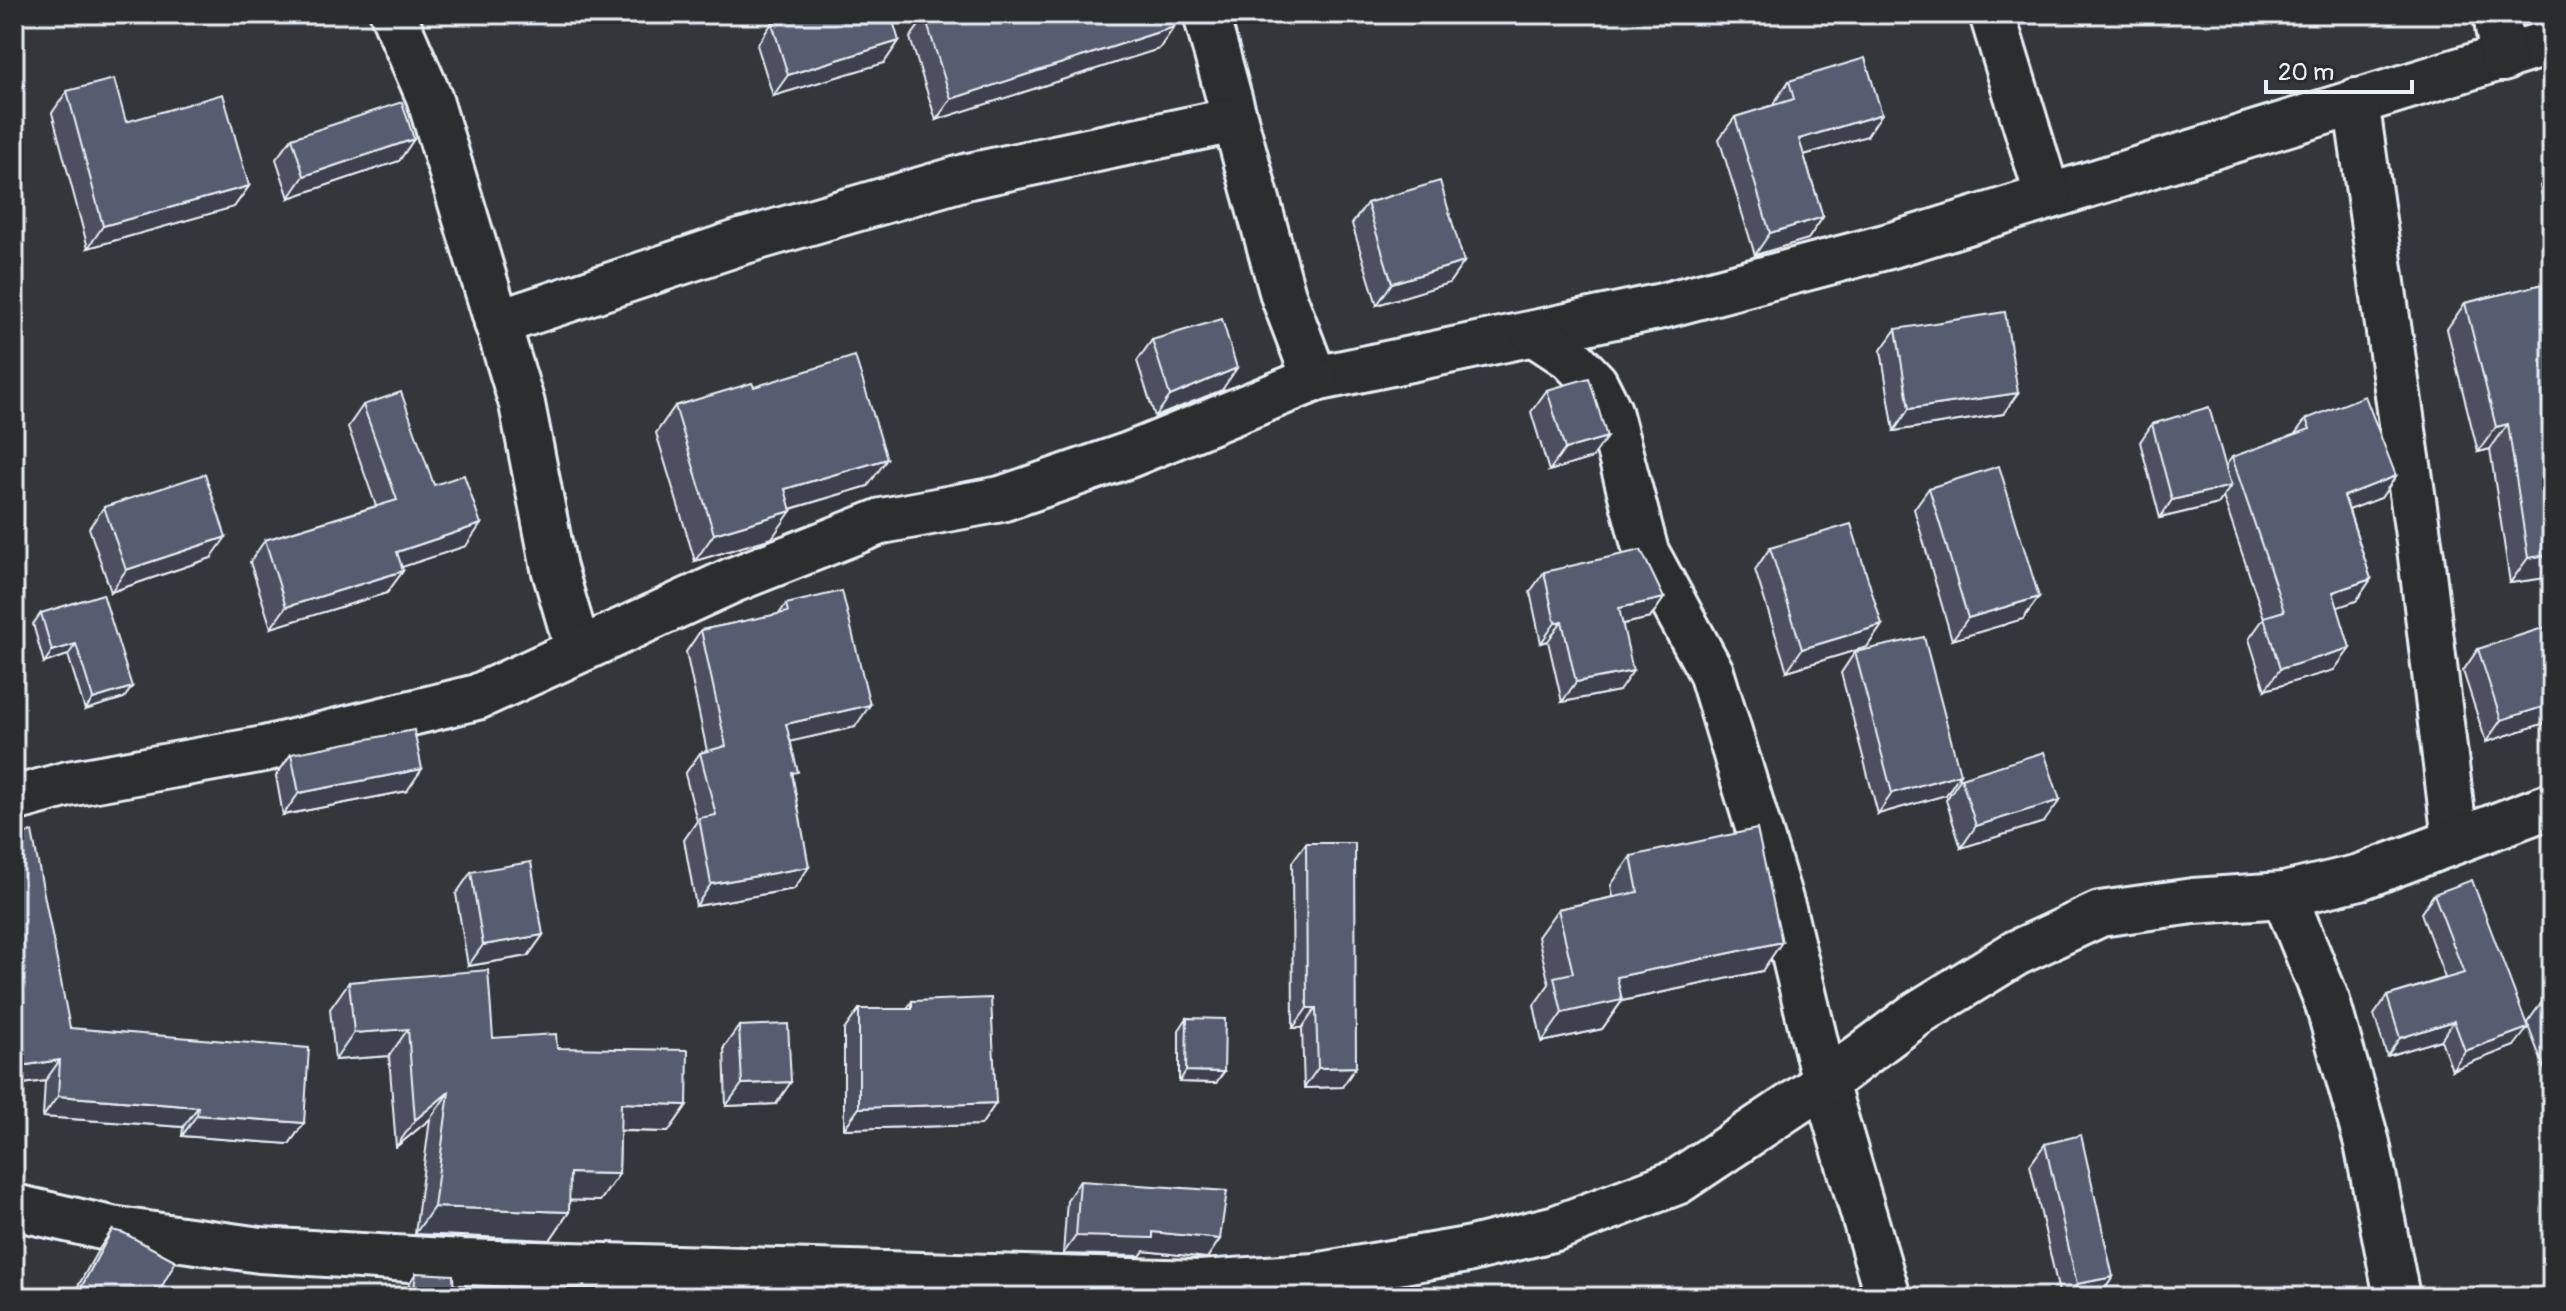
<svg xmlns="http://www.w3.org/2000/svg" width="2566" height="1311" font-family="Pangolin,sans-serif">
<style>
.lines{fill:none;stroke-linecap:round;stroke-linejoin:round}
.minor-casing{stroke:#e8f1f8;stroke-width:50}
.minor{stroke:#2a2d2e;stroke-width:44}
.wall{fill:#4b505f;stroke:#e8f1f8;stroke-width:2}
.shaded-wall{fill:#3d414e;stroke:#e8f1f8;stroke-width:2}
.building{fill:#575d6f;stroke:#e8f1f8;stroke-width:2}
</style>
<rect width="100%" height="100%" fill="#33373b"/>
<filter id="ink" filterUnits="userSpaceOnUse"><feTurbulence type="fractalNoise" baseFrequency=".0125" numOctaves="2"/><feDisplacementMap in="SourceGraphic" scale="16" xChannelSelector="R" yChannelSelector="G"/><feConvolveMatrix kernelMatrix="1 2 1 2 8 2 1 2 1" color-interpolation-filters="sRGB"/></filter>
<g filter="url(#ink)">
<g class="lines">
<defs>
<g id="minor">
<path d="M393,14L429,97L522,404L554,568L578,650"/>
<path d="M1206,14L1283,295L1315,379L1662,306L1889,246L2552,42"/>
<path d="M1992,14L2048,197"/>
<path d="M2496,14L2503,59"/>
<path d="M2356,101L2421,556L2455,840"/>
<path d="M497,323L741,242L969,176L1234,120"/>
<path d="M1535,334L1570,357L1595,383L1609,411L1646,552L1711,672L1784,913L1825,1083L1888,1297"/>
<path d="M14,799L68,784L264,749L477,697L733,580L882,521L1001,499L1129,455L1315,379"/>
<path d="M2284,895L2327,1001L2367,1143L2397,1297"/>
<path d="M14,1207L111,1229L260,1250L461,1262L1200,1283L1315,1276L1467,1250L1556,1228L1677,1182L1825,1083L1917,1014L2016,953L2100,914L2193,901L2284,895L2360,877L2552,805"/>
</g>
</defs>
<use href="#minor" class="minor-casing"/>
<use href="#minor" class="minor"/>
</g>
<g class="wall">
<path d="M925,17L1174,27L1159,49L936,120L910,38Z"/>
<path d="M772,23L899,41L884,63L773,96L757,45Z"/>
<path d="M1789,81L1867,136L1804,155L1823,217L1808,239L1755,255L1719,139L1735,117L1774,105V103Z"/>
<path d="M67,91L126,122L249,186L234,207L88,248L52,113Z"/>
<path d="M292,138L414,139L399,161L289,198L276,159Z"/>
<path d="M2552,169V240L2540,186Z"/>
<path d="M1367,203L1464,262L1449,283L1377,305L1352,224Z"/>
<path d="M2552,282V577L2510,583L2490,449L2478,452L2447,329L2465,303Z"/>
<path d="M1896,329L2003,414L1894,431L1881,350Z"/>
<path d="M1152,340L1222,390L1155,417L1137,361Z"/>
<path d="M754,387L868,486L791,509L772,538L695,561L656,433L675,406Z"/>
<path d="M1547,390L1592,458L1549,471L1531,412Z"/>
<path d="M363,405L434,485L466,546L401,567L403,571L387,593L271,628L250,562L265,540L376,506L348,427Z"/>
<path d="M2306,419L2396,476L2381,498L2349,510L2371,579L2356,601L2337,607L2350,648L2334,670L2265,690L2249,639L2264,618L2223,497L2218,504L2160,518L2140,442L2152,424L2225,467L2232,457L2294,435Z"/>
<path d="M1929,488L2039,597L2023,619L1952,640L1914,509Z"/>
<path d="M104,507L211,558L111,592L89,528Z"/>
<path d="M1770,548L1882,625L1867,647L1787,671L1755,570Z"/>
<path d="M1544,572L1664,598L1650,618L1623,624L1619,691L1562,702L1548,641L1541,643L1530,592Z"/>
<path d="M786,604L855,727L791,741L793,779L794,889L696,906L684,840L697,821L685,774L700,753L707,751L686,652L701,630L779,614Z"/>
<path d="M41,613L132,687L124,698L85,710L68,655L44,663L33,624Z"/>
<path d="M2478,649L2548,722L2486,742L2463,671Z"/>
<path d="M1855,652L1960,774L1946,795L1878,814L1841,673Z"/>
<path d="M291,754L407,791L283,815L276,776Z"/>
<path d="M1961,778L2044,822L1961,848L1946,800Z"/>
<path d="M14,835L70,1028L304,1123L289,1144L182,1136L183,1127L43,1117L45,1081L14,1085Z"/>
<path d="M1306,843L1342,1087L1304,1088L1302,1028H1293L1292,862Z"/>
<path d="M1631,856L1762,971L1622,1001L1602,1029L1542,1042L1534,1005L1549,984L1538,937L1558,909L1613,897L1611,885Z"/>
<path d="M471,872L543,935L528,956L468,966L456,894Z"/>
<path d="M2434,894L2514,1046L2452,1070L2441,1040L2387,1056L2374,1015L2387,996L2445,978L2421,913Z"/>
<path d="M349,982L493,1038L557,1048L687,1105L668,1132L620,1131L619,1174L600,1201L569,1200V1212L550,1240L415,1234L430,1119L396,1147L389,1056L335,1060L330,1009Z"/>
<path d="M2552,998V1089L2527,1023L2542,1002Z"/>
<path d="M912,1001L996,1103L981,1125L844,1129V1030L859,1009H907Z"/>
<path d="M1187,1018L1216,1083L1179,1082V1030Z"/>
<path d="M739,1026L776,1104L726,1106L724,1047Z"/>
<path d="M2045,1144L2113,1277L2099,1297H2060L2030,1165Z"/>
<path d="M1080,1181L1220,1239L1207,1258L1144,1251L1140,1256L1063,1254L1067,1200Z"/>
<path d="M112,1230L156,1297H72L97,1252Z"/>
<path d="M416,1273L454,1297H407L409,1284Z"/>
</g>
<g class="shaded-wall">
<path d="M1174,27L1159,49L936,120L951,99Z"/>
<path d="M899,41L884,63L773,96L788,75Z"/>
<path d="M1882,114L1867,136L1784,161L1799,139Z"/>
<path d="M414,139L399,161L289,198L304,176Z"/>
<path d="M249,186L234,207L88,248L103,226Z"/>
<path d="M1823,217L1808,239L1755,255L1770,233Z"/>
<path d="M1464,262L1449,283L1377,305L1392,283Z"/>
<path d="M1237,368L1222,390L1155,417L1170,396Z"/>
<path d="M2018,393L2003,414L1894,431L1909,409Z"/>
<path d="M2508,424L2490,449L2478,452L2496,427Z"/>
<path d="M1607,437L1592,458L1549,471L1565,449Z"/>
<path d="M887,459L868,486L766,516L785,489Z"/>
<path d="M2396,476L2381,498L2329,517L2344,496Z"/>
<path d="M2231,486L2218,504L2160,518L2172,500Z"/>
<path d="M791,511L772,538L695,561L714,534Z"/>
<path d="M481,524L466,546L381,574L397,552Z"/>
<path d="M226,537L211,558L111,592L126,570Z"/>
<path d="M2552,554V577L2510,583L2528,558Z"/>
<path d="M403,571L387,593L271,628L286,607Z"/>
<path d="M2371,579L2356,601L2318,614L2333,592Z"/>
<path d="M2039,597L2023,619L1952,640L1968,618Z"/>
<path d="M1664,598L1650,618L1605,628L1619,608Z"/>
<path d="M1562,621L1548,641L1541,643L1555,623Z"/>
<path d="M1882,625L1867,647L1787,671L1802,649Z"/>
<path d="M76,644L68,655L44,663L52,651Z"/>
<path d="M2350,648L2334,670L2265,690L2280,669Z"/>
<path d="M1633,671L1619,691L1562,702L1576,682Z"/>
<path d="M132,687L124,698L85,710L93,699Z"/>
<path d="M2552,704V716L2548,722L2486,742L2501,720Z"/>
<path d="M870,705L855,727L771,746L786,724Z"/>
<path d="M422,769L407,791L283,815L299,793Z"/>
<path d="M1960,774L1946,795L1878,814L1892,793Z"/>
<path d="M2060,800L2044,822L1961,848L1976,826Z"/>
<path d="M809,867L794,889L696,906L711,884Z"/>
<path d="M543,935L528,956L468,966L483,945Z"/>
<path d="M1782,942L1762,971L1622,1001L1602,1029L1542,1042L1562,1013L1617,977Z"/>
<path d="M1307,1008H1316L1302,1028H1293Z"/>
<path d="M2454,1021L2441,1040L2387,1056L2400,1038Z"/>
<path d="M2528,1028L2514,1046L2452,1070L2465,1051Z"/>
<path d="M408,1029L389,1056L335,1060L354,1033Z"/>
<path d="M60,1060L45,1081L14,1085V1067Z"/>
<path d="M1356,1067L1342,1087L1304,1088L1318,1068Z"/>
<path d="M1186,1071L1224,1072L1216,1083L1179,1082Z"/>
<path d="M791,1082L776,1104L726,1106L742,1084Z"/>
<path d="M449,1092L430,1119L396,1147L415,1120Z"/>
<path d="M58,1096L198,1107L183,1127L43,1117Z"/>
<path d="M621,1103L687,1105L668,1132L602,1130Z"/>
<path d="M996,1103L981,1125L844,1129L859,1108Z"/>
<path d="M197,1115L304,1123L289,1144L182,1136Z"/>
<path d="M570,1173L619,1174L600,1201L551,1200Z"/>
<path d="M434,1207L569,1212L550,1240L415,1234Z"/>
<path d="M1153,1232L1220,1239L1207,1258L1144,1251L1140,1256L1063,1254L1076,1236Z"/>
<path d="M2113,1277L2099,1297H2068L2077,1284Z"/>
</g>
<g class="building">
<path d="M802,14H891L899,41L788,75L772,23Z"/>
<path d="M935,14H1170L1174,27L951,99L925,17Z"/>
<path d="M1865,58L1882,114L1799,139L1823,217L1770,233L1735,117L1794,99L1789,81Z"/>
<path d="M114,79L126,122L223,94L249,186L103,226L67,91Z"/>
<path d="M402,102L414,139L304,176L292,138Z"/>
<path d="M1440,181L1464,262L1392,283L1367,203Z"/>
<path d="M2552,282V554L2528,558L2508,424L2496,427L2465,303Z"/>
<path d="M2005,312L2018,393L1909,409L1896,329Z"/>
<path d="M1222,319L1237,368L1170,396L1152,340Z"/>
<path d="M855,356L887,459L785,489L791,511L714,534L675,406L752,383L754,387Z"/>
<path d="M1589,378L1607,437L1565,449L1547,390Z"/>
<path d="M401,392L434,485L464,475L481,524L397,552L403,571L286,607L265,540L397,500L363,405Z"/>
<path d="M2365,396L2396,476L2344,496L2371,579L2333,592L2350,648L2280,669L2264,617L2284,611L2232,457L2310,429L2306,419Z"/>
<path d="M2209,407L2231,486L2172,500L2152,424Z"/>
<path d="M1999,466L2039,597L1968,618L1929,488Z"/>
<path d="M205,474L226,537L126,570L104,507Z"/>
<path d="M1851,524L1882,625L1802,649L1770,548Z"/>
<path d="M1641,550L1664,598L1619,608L1633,671L1576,682L1562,621L1555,623L1544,572Z"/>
<path d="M842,591L870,705L786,724L798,772L792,773L809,867L711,884L699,818L716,815L700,753L726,746L701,630L788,612L786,604Z"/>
<path d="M103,594L132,687L93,699L76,644L52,651L41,613Z"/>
<path d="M2552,625V704L2501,720L2478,649Z"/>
<path d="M1924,637L1960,774L1892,793L1855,652Z"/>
<path d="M414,730L422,769L299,793L291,754Z"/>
<path d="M2044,752L2060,800L1976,826L1961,778Z"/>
<path d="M1757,829L1782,942L1617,977L1622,1000L1562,1013L1554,977L1573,973L1558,909L1638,892L1631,856Z"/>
<path d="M32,832L70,1028L309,1048L304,1123L197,1115L198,1107L58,1096L60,1060L14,1067V835Z"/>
<path d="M1306,843H1355L1356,1067L1318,1068L1316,1008H1307Z"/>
<path d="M531,862L543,935L483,945L471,872Z"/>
<path d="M2472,880L2528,1028L2465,1051L2454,1021L2400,1038L2387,996L2464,973L2434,894Z"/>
<path d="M488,970L493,1038L556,1034L557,1048L688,1050L687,1105L621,1103L619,1174L570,1173L569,1212L434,1207L449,1092L415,1120L408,1029L354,1033L349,982Z"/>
<path d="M991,998L996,1103L859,1108V1009H912V1001Z"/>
<path d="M2552,998V1027L2542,1002Z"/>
<path d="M1187,1018L1225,1019L1224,1072L1186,1071Z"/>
<path d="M788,1024L791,1082L742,1084L739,1026Z"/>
<path d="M2081,1135L2113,1277L2077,1284L2045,1144Z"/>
<path d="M1080,1181L1227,1191L1220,1239L1153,1232V1238L1076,1236Z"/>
<path d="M112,1230L124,1233L176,1261L156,1297H76Z"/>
<path d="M416,1273L453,1275L454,1297H413Z"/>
</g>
</g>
<rect width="2566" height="1311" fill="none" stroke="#2a2d2e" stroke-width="48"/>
<rect x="24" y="24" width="2518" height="1263" fill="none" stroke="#e8f1f8" stroke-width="3" filter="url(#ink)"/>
<path d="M2266 80v12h146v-12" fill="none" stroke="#e8f1f8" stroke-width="4"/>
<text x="2278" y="80" font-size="24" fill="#e8f1f8" stroke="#2a2d2e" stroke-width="6" paint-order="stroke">20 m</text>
</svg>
